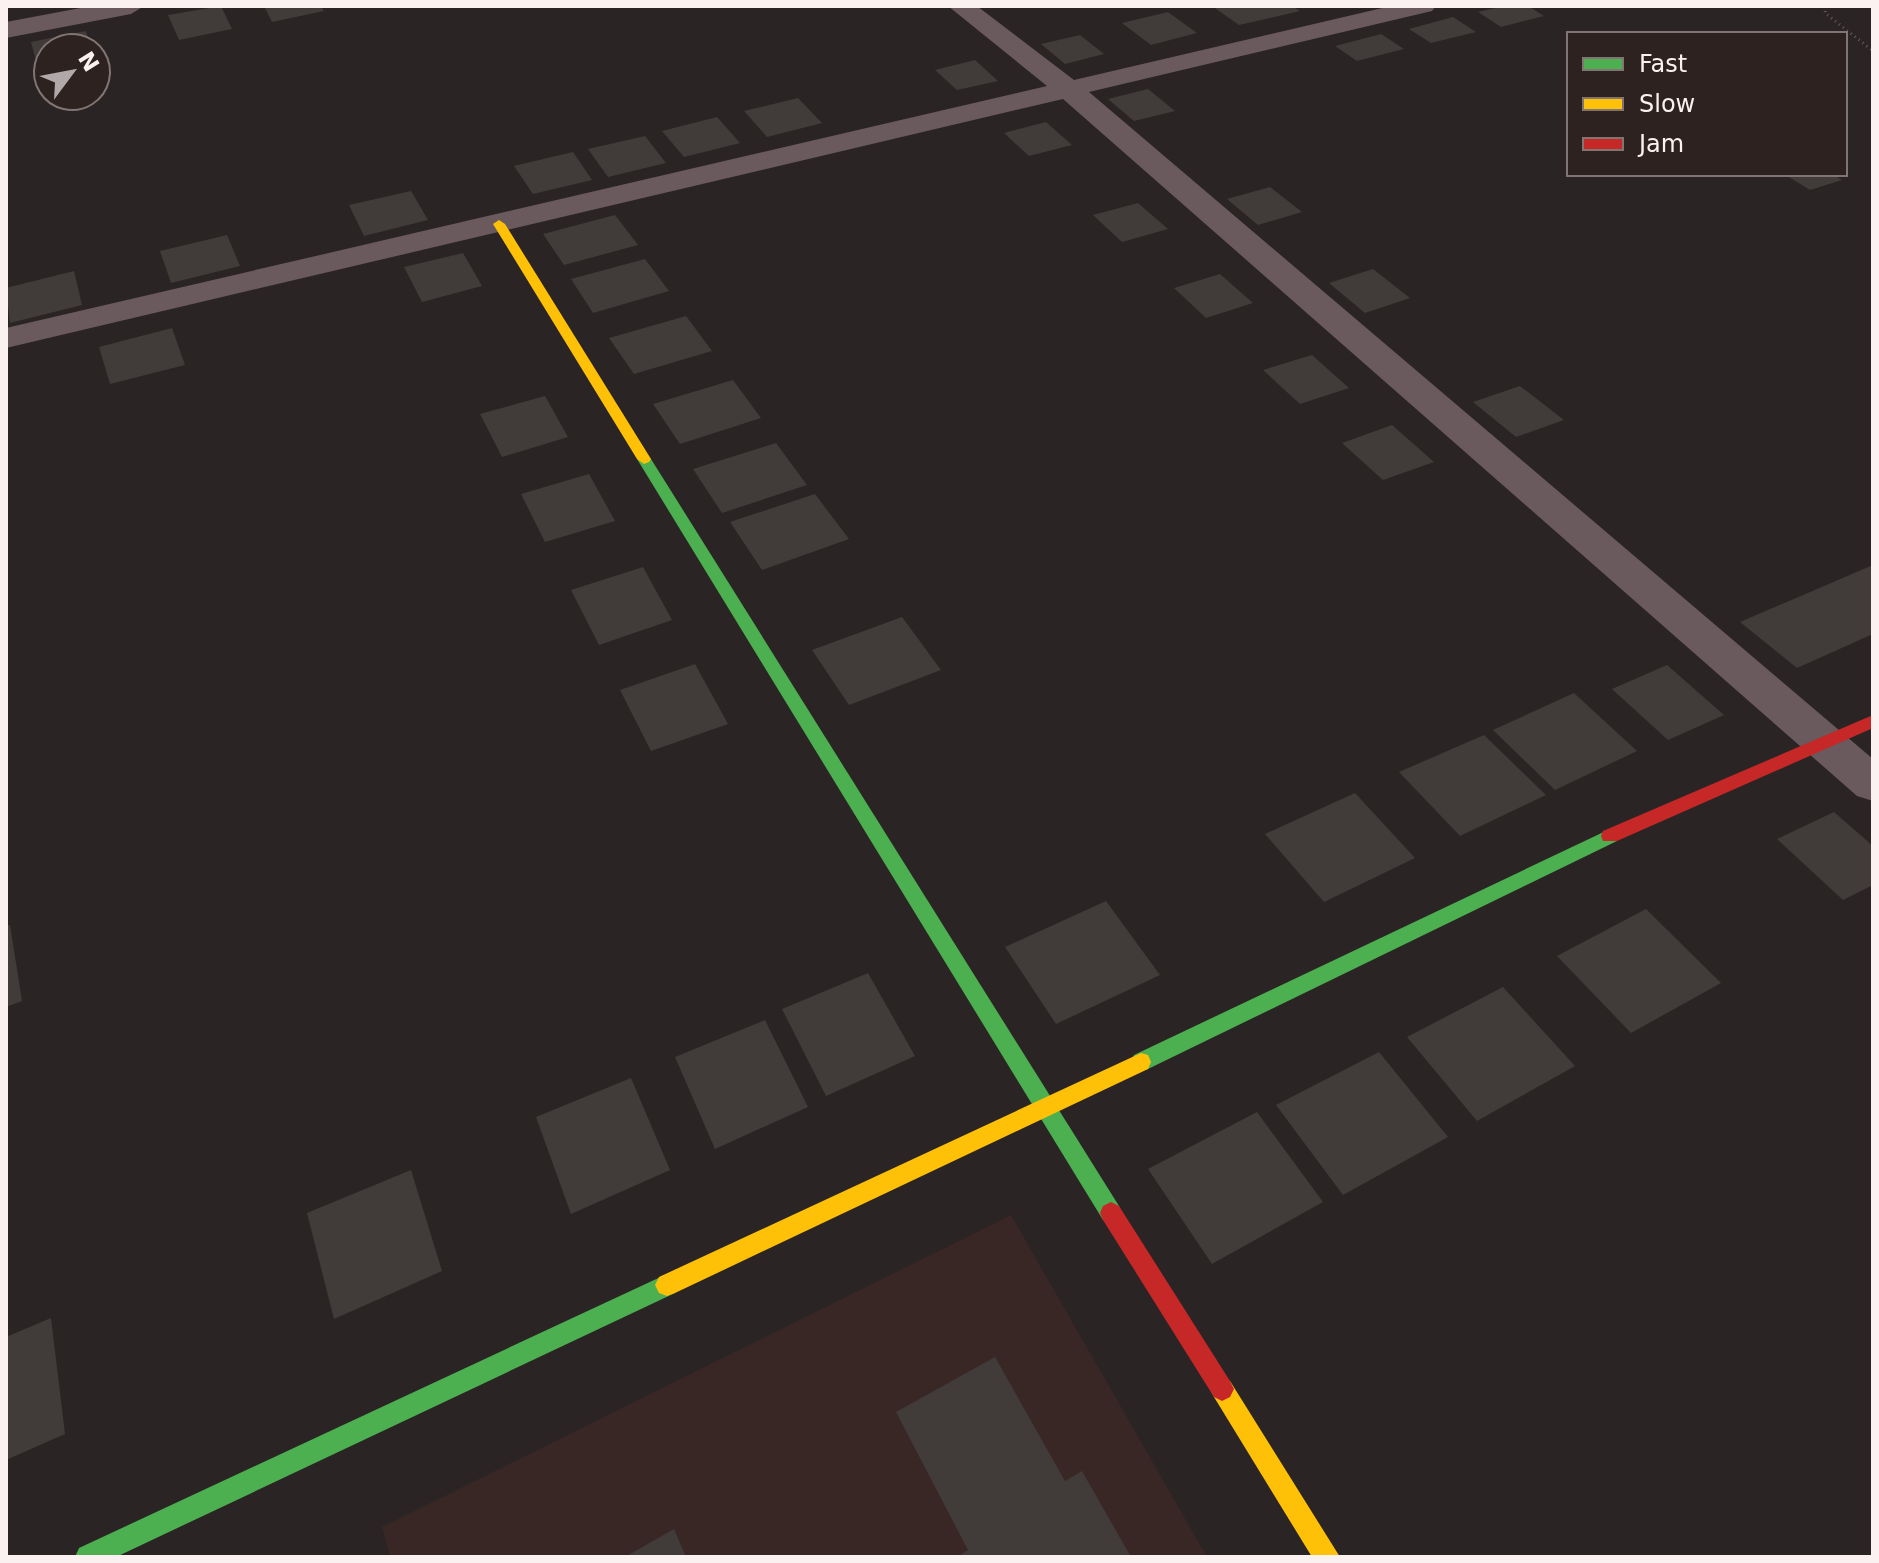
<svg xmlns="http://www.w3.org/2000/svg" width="1879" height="1563" font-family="'DejaVu Sans',sans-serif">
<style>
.built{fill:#392725}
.building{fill:#413c3a}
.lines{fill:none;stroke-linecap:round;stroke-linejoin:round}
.path{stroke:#665b5c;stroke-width:3;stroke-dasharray:1 4;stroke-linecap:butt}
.street{fill:#6a595d;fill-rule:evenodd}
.fast{fill:#4caf50;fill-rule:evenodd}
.slow{fill:#ffc107;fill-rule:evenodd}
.jam{fill:#c62828;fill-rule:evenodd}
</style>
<rect width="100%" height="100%" fill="#2a2424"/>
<path class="built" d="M1011,1215L1207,1557H390L382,1527Z"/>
<g class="building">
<path d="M221,6L232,29L179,40L168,15Z"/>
<path d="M264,6H321L324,11L272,22Z"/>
<path d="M1212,6H1292L1300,11L1239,25Z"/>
<path d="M1504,6H1528L1544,16L1501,27L1478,12Z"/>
<path d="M1168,12L1197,33L1151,45L1122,23Z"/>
<path d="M1453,17L1476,32L1431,43L1409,29Z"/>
<path d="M86,31L91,48H48V66L38,68L31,42Z"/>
<path d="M1381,34L1404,49L1357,61L1335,46Z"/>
<path d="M1080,35L1104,54L1065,64L1041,44Z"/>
<path d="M975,60L998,81L957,90L935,70Z"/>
<path d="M1148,89L1175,111L1134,121L1108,99Z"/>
<path d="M798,98L822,123L767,137L744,111Z"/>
<path d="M717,117L740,143L684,157L662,131Z"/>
<path d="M1046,122L1072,145L1029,156L1004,133Z"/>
<path d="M645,136L666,163L608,177L588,149Z"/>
<path d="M573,152L592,180L533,194L514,166Z"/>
<path d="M1784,174H1832L1842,180L1810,190Z"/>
<path d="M1270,187L1302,212L1258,225L1227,199Z"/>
<path d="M411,191L428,220L364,236L349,205Z"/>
<path d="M1138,203L1168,229L1122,242L1093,215Z"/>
<path d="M615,215L638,245L564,265L543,234Z"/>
<path d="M227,235L240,266L171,283L160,251Z"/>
<path d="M463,253L482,286L422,302L404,267Z"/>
<path d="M645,259L669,291L593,313L571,279Z"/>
<path d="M1373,269L1410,298L1365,313L1329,283Z"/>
<path d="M74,271L82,305L10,323L6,288Z"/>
<path d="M1220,274L1253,303L1206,318L1174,288Z"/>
<path d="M686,316L712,351L634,374L609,338Z"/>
<path d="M172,328L185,365L110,384L99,347Z"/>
<path d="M1312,355L1349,388L1300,404L1263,370Z"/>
<path d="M733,380L761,418L680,444L653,404Z"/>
<path d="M1520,386L1564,420L1516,437L1473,402Z"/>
<path d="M545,396L568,437L502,457L480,414Z"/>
<path d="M1392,425L1434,462L1383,480L1342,443Z"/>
<path d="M776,443L807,485L722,513L693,469Z"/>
<path d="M589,474L615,521L545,542L521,494Z"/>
<path d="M815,494L849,539L762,570L730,522Z"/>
<path d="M1873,565V634L1797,668L1740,622Z"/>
<path d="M643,567L672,620L599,645L571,590Z"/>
<path d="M902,617L941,670L849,705L812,650Z"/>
<path d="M695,664L728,724L651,751L620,690Z"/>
<path d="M1667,665L1724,715L1668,740L1612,689Z"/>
<path d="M1574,693L1637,751L1555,790L1493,730Z"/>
<path d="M1484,735L1546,795L1460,836L1399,772Z"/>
<path d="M1355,793L1415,858L1324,902L1265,834Z"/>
<path d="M1834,812L1873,846V885L1843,900L1777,839Z"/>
<path d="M1106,901L1160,975L1056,1024L1005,947Z"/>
<path d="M1646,909L1721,983L1631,1033L1557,956Z"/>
<path d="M10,925L22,1001L6,1007V926Z"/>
<path d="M868,973L915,1056L826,1096L782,1009Z"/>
<path d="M1503,987L1575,1066L1477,1121L1407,1037Z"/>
<path d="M765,1020L808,1107L715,1149L675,1057Z"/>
<path d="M1379,1052L1448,1137L1343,1195L1276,1105Z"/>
<path d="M631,1078L670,1170L571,1214L536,1117Z"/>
<path d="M1257,1112L1323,1202L1212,1264L1148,1169Z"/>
<path d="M411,1170L442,1271L334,1319L307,1213Z"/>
<path d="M51,1318L65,1434L6,1460V1337Z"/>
<path d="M995,1357L1065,1481L1082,1471L1131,1557H957L968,1550L896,1412Z"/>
<path d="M674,1529L686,1557H625Z"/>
</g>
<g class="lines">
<path class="path" d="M1826,6L1825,13L1873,51"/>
<g class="street">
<path d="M91,6H144L131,14L6,38V22Z"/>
<path d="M948,6H977L1074,80L1391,6H1436L1432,11L1089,92L1873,759V801L1857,796L1063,99L6,348V328L1047,86Z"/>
</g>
<g class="fast">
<path d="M644,454L651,459L1119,1206L1122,1213L1119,1220L1111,1224L1103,1220L637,459Z"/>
<path d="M1610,829L1617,831L1619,836L1617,841L1148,1069L1141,1071L1134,1069L1131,1062L1134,1055Z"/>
<path d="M667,1274L675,1277L679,1285L675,1293L116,1557H75L79,1548Z"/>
</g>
<g class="slow">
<path d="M499,220L505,224L651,459L649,462L644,464L637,459L493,224Z"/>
<path d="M1141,1053L1148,1055L1151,1062L1148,1069L675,1293L667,1296L659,1293L655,1285L659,1277Z"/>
<path d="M1222,1377L1230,1381L1340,1557H1312L1214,1397L1210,1389L1214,1381Z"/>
</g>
<g class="jam">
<path d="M1873,715V728L1617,841H1603L1601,836L1603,831Z"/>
<path d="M1111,1202L1119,1206L1230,1381L1234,1389L1230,1397L1222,1401L1214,1397L1103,1220L1100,1213L1103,1206Z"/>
</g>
</g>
<rect width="1879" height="1563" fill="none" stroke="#faf1f0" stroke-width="16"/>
<rect x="1567" y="32" width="280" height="144" fill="#2e2220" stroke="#807573" stroke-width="2"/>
<rect x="1583" y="58" width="40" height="12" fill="#4caf50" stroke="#807573" stroke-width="2"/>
<text x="1639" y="72" font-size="24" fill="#faf1f0">Fast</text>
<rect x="1583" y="98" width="40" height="12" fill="#ffc107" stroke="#807573" stroke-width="2"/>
<text x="1639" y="112" font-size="24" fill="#faf1f0">Slow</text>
<rect x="1583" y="138" width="40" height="12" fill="#c62828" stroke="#807573" stroke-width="2"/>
<text x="1639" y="152" font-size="24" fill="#faf1f0">Jam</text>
<g transform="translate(72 72) rotate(58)"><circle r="38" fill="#2e2220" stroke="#807573" stroke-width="2"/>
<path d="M0-6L14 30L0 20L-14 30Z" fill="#b1a9a9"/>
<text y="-12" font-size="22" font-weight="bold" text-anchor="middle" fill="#faf1f0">N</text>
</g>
</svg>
